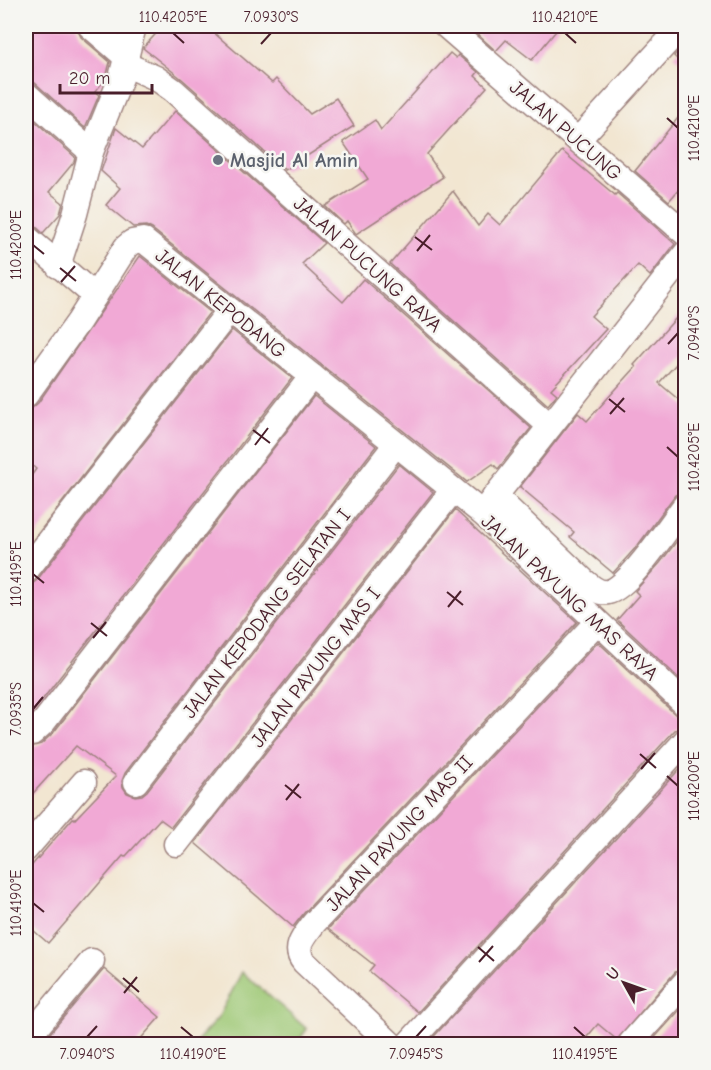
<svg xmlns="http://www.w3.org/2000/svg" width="711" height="1070" font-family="'Comic Neue',sans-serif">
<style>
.green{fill:#9ec874;stroke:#747450;stroke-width:1.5}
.building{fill:#f1a9d5}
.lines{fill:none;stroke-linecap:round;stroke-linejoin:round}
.street-casing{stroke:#9e827e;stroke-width:27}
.street{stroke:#fff;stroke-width:24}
.ticks{fill:none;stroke:#4a1f2b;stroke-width:2}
.worship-dot{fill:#6b7280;stroke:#f6f6f2;stroke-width:2}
.labels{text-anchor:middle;stroke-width:5;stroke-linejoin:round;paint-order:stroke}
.street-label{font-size:20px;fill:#4a1f2b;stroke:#f6f6f2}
.worship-label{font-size:20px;font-weight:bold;fill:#5b616d;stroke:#f6f6f2;text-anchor:start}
.neatline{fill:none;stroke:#4a1f2b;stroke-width:2}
.ticks-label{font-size:15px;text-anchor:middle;fill:#4a1f2b}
</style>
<rect width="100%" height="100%" fill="#f6f6f2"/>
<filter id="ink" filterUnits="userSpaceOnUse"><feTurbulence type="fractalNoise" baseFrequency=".0167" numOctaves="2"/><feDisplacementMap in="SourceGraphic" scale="12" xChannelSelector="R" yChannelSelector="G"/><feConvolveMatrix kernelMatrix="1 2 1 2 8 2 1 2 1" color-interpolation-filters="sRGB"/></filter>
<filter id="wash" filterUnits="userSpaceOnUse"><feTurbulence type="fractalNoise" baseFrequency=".008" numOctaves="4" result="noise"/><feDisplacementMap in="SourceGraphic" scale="24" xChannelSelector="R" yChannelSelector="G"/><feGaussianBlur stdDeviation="1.35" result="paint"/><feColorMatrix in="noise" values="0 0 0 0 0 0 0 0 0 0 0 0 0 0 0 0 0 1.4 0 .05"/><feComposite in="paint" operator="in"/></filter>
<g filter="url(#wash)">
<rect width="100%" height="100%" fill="#f2e6d1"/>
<path class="green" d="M242,972L307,1029L296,1044H194L218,1018Z"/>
<g id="blocks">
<g class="building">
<path d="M26,26H76L81,37L110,62L106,78L95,92L99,95L85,128L35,83L26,80Z"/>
<path d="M163,26H206L272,83L276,79L310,114L336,98L354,126L285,170L182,79L143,48Z"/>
<path d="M484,26H560L532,60L506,40L496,51L477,34Z"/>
<path d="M686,43V68L674,56Z"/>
<path d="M450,53L456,58L458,55L478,72L475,76L487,87L427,154L443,177L356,234L347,221L344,224L325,206L368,179L343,142L375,120L381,130Z"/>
<path d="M686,108V181L669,201L635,171Z"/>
<path d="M175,111L324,243L302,264L343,302L363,279L531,428L498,469L493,464L467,482L152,229L146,226L133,227L106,205L120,188L101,171L116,128L142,149Z"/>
<path d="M26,113L75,157L74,162L49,192L63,203L60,214L43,233L35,226L26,223Z"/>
<path d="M562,151L615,195L617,193L675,244L650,276L638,265L591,316L606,329L551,389L557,394L548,405L390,264L453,191L478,226L488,214L500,225Z"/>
<path d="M140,256L210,312L26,549V483L36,469L26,460V409L32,408L38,403Z"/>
<path d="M686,307V353L659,383L686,406V490L675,495L638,545L613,573L570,537L574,532L520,487L578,413L587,421L636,367L634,365Z"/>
<path d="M232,330L292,378L32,713L26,720V585L32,584L37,580Z"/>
<path d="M314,396L376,446L125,773L122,781L123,787L127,793L135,796L142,795L147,791L399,464L433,492L171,827L160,819L125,857L123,856L48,943L26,924V872L73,818L75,819L116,776L76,746L26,801V748L41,744L54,732Z"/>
<path d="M455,510L577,622L304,913L293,927L195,843Z"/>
<path d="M686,529V685L617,620L639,595L635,591L660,563Z"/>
<path d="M598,642L676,715L686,719V726L675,730L418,1012L369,971L374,965L328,929Z"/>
<path d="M686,762V967L675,972L617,1040L598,1024L581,1044H427Z"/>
<path d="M104,969L160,1017L136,1044H41Z"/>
<path d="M686,1003V1044H649Z"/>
</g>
</g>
</g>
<g filter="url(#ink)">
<use href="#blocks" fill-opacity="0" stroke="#9e827e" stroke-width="1.5"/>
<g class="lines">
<defs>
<g id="street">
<path d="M90,26L127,58"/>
<path d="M446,26L686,234"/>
<path d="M125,64L156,78L173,90L550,426"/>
<path d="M26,94L91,152"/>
<path d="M578,140L682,26"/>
<path d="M26,237L95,296"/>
<path d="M58,266L75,214L91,152L121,78L134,26"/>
<path d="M26,395L79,321L126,247L132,242L143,240L482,513L686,705"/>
<path d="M495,496L583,580C590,586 598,594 608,592C629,588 671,523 686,504"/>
<path d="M482,513L686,253"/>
<path d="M26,571L230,310"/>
<path d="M26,734L32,733L43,723L312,376"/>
<path d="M136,782L396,444"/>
<path d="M176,844L453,490"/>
<path d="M26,849L84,782"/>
<path d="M26,1040L92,961"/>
<path d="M391,1044L304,962C292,948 305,935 314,923L597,622"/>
<path d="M408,1044L686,740"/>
<path d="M630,1044L686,981"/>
</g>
</defs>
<use href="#street" class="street-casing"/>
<use href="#street" class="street"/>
</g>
</g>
<path class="ticks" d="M173,33L184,43M565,33L576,43M261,44L271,33M667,118L678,128M415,237L432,250M33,245L44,254M417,251L430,235M60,268L76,281M61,282L75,266M668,344L678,333M609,399L625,412M610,414L624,398M253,430L270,443M255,445L268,428M667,447L678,457M33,574L44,583M447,592L463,605M448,607L461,591M91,623L107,636M93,638L106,622M33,709L43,697M640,754L656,768M641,769L655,753M667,776L678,786M285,785L301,798M286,800L299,784M33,903L44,912M478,947L494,961M479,962L493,946M123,978L139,992M124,993L137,977M181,1027L193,1037M574,1027L585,1037M87,1037L97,1026M416,1037L426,1026"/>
<circle class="worship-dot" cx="218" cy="160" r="6"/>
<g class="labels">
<g class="street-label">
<text transform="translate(566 130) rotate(41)" y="7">JALAN PUCUNG</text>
<text transform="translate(368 264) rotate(42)" y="7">JALAN PUCUNG RAYA</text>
<text transform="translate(221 303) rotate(39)" y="7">JALAN KEPODANG</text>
<text transform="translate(570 597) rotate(43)" y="7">JALAN PAYUNG MAS RAYA</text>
<text transform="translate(266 613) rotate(-52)" y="7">JALAN KEPODANG SELATAN I</text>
<text transform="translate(315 667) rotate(-52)" y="7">JALAN PAYUNG MAS I</text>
<text transform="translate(399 833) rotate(-47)" y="7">JALAN PAYUNG MAS II</text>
</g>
<g class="worship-label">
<text x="230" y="167">Masjid Al Amin</text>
</g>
</g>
<rect width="711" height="1070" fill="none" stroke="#f6f6f2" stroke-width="66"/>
<g transform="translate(624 983) rotate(310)" stroke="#f6f6f2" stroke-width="4.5" paint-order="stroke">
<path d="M0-4.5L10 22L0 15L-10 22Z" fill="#4a1f2b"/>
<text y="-9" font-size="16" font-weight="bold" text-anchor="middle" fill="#4a1f2b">U</text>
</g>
<path d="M60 84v9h92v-9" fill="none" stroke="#4a1f2b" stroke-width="3"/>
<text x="69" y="84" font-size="18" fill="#4a1f2b" stroke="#f6f6f2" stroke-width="4.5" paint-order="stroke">20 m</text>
<rect x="33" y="33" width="645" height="1004" class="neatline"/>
<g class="ticks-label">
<text x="173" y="22">110.4205°E</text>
<text x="271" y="22">7.0930°S</text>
<text x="565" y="22">110.4210°E</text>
<text transform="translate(694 128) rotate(-90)" y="5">110.4210°E</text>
<text transform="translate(16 245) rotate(-90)" y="5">110.4200°E</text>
<text transform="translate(694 333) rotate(-90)" y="5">7.0940°S</text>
<text transform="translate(694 457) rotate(-90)" y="5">110.4205°E</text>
<text transform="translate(16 574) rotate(-90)" y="5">110.4195°E</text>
<text transform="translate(16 709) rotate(-90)" y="5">7.0935°S</text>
<text transform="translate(694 786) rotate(-90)" y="5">110.4200°E</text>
<text transform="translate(16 903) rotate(-90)" y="5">110.4190°E</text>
<text x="87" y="1059">7.0940°S</text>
<text x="193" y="1059">110.4190°E</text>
<text x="416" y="1059">7.0945°S</text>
<text x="585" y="1059">110.4195°E</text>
</g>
</svg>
